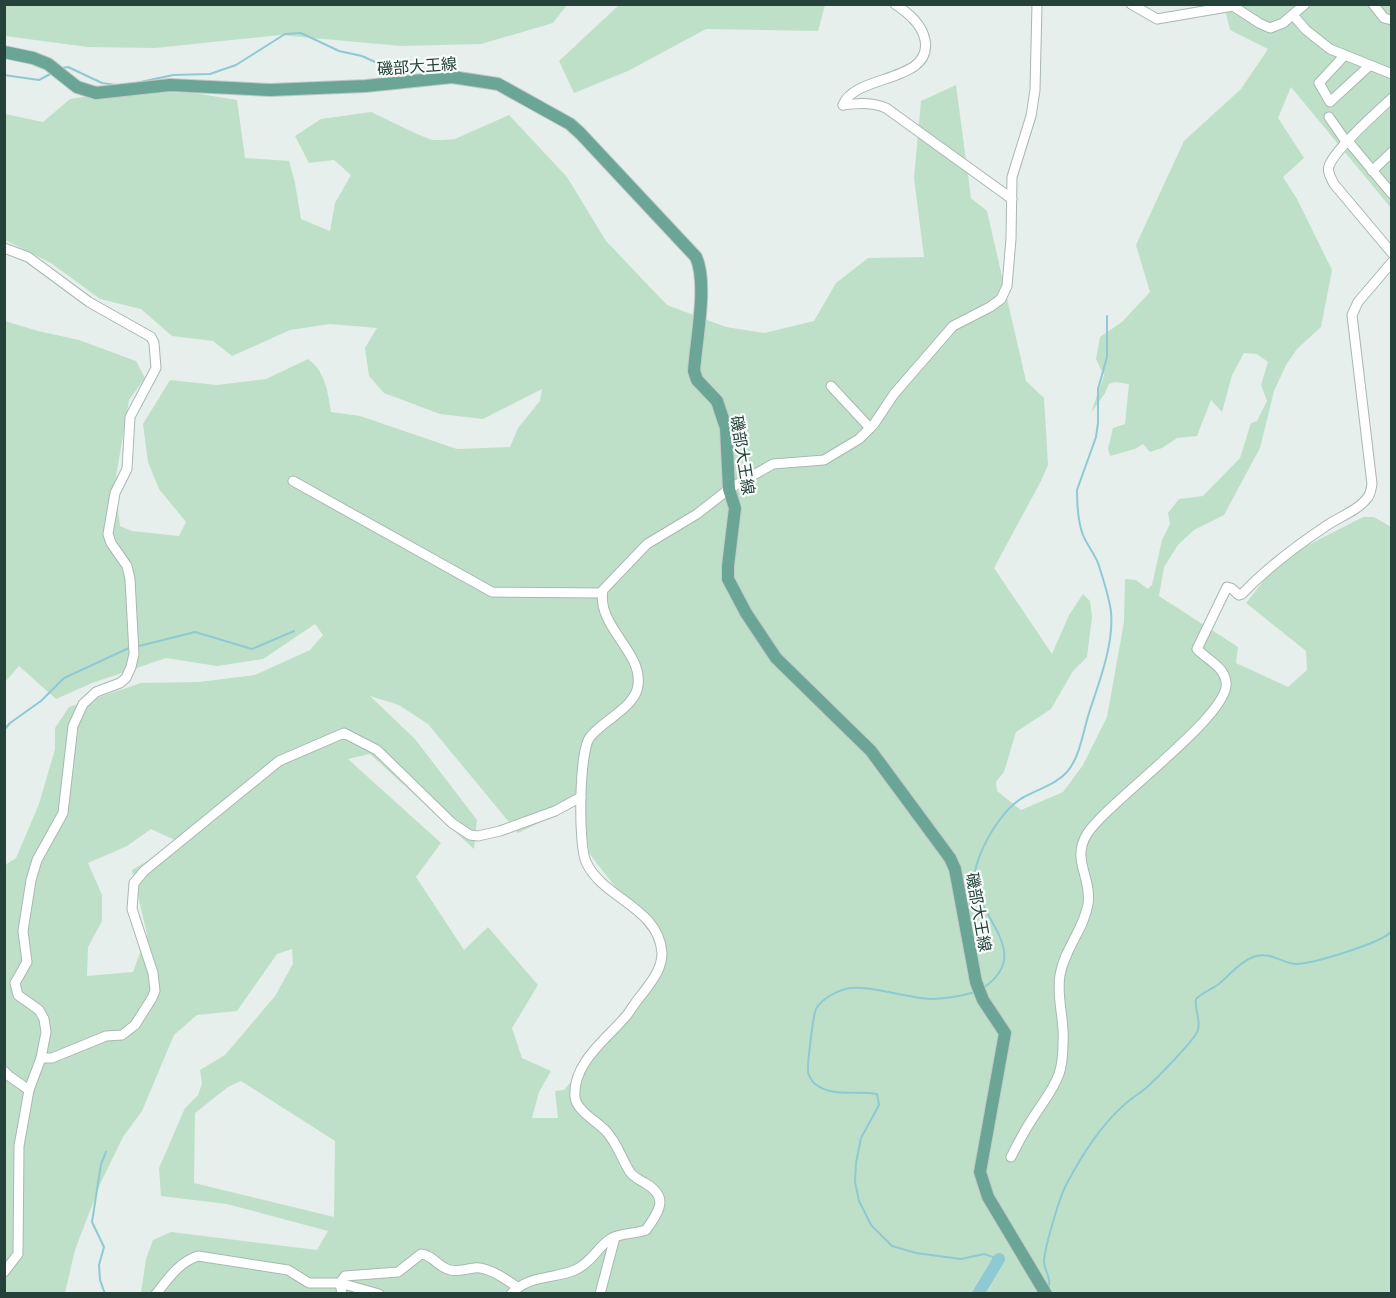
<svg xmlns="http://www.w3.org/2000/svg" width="1396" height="1298" font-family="Montserrat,'Noto Sans JP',sans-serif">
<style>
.green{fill:#bfe0c8;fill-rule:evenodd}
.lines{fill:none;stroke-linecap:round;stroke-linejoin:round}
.stream{stroke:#8ec9d4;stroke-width:2}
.river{stroke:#8ec9d4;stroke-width:12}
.minor-casing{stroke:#a8b8b2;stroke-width:11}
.major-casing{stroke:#c2cac8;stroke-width:14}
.minor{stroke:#fff;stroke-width:9}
.major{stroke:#6aa596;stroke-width:12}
.labels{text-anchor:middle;stroke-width:4.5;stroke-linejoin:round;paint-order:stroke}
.street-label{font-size:16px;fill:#24423a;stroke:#f7fbf9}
</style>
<rect width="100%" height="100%" fill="#e6efeb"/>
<g class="green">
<path d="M5,4H567V5L553,23L481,44L401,46L280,35L155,48L88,47L5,36Z"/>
<path d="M619,5V4L825,5L818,31L706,29L628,71L574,93L559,61Z"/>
<path d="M1224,5H1391V208L1291,87L1278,118L1304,158L1283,177L1297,199L1332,270L1321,327L1297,349L1286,365L1274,391L1260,448L1224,515L1194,530L1178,545L1164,567L1159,596L1238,647L1236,663L1288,687L1307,670L1306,651L1246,603L1281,559L1363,517H1374L1391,527V1293H141L146,1259L153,1240L171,1232L317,1250L328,1231L227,1204L161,1196L159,1168L185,1108L198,1095L202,1084L200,1070L225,1055L275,996L293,964L292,949L277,954L237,1011L197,1015L174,1035L142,1111L123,1137L101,1182L75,1250L65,1293H5V865L16,858L39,804L55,749V728L69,707L141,683L199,682L255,675L310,650L323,635L315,624L263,659L217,666L166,658L92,683L56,699L19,666L5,682L4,364H6L4,359L5,321L38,331L79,340L136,361L145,378L129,400L115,483L120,526L132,531L179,536L186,522L159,489L148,462L143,424L170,380L217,385L266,379L308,359C325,371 328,392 331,412L360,416L457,449L510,447L518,428L540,401L542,389L483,419L440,414L384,393L369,376L365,348L377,328L330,324L290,330L232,356L213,341L172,336L141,309L100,299L51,263L5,240V114L43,122L70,99L126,91L194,93L237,100L245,158L289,161L295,183L301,219L330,231L335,203L351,175L334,160L309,163L295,136L321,119L371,112L417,134L432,140H443L455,139L509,115L567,177L606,241L667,305L726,327L764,333L814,321L836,283L868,258L924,257L914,178L921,101L956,85L971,198L987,211L1026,381L1044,398L1048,465L1041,481L994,568L1052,654L1069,615L1083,594L1090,601L1092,617L1087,657L1073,671L1051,709L1016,732L1004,772L996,782L997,791L1021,810L1063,792L1083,765L1107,717L1124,622L1125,579L1136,580L1148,589L1152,585L1162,540L1170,524L1168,513L1179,499L1203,496L1240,458L1251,423L1257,421L1267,401L1261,385L1268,362L1257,354L1244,353L1232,375L1222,412L1211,400L1197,436L1177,438L1162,448L1150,452L1143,444L1135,449L1110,456L1108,449L1113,428L1125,424L1129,384L1115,382L1109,384L1105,393L1091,413L1104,375L1096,359L1100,337L1122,322L1150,292L1136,245L1184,141L1241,89L1268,49L1230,30ZM370,696L399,705L428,724L518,833L583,802L589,853L661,947L660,977L564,1090L555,1091L558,1118H532L539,1092L551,1071L522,1058L512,1028L538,985L488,927L464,950L416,877L441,843L348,759L370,754L474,849L477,820L415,739ZM151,829L179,842L132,870L147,934L133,972L87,976L88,947L102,921V895L88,863L127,846ZM241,1081L335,1141L334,1217L194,1183L195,1113L228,1087Z"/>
</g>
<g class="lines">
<g class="stream">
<path d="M62,68L68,67L102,83L116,85"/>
<path d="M4,75L39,80L52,73"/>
<path d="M136,83L173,75L210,74L236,65L285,34L301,33L339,51L362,56L375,62L389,64"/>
<path d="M135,647L195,632L252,649L294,631"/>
<path d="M4,730L10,723L41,701L64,678L129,648"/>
<path d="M983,988C1039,950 966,913 976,867C982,844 1003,808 1024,797C1038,789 1055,785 1067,772C1080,757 1083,732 1089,713C1099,682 1114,645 1111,612C1109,596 1103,578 1098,563C1094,553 1087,545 1083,535C1078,522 1077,504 1077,490L1096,437L1098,423V389L1107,357V316"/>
<path d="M975,992C961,996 946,999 931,999C908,999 865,983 845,989C834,992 821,1000 816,1009C813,1015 807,1067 808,1072C809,1076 812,1082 815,1084C833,1098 856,1090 877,1094L879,1105L861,1138L856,1163L855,1182L859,1201L871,1225L892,1246L916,1253L961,1259L984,1254L999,1259"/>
<path d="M1048,1289C1052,1278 1045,1273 1044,1262C1044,1249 1059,1200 1065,1187C1080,1158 1099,1127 1124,1105C1130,1099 1139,1094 1146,1088C1155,1080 1195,1040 1198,1030C1201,1019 1194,1009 1196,999C1203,992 1212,989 1219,984C1230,974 1241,961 1256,956C1271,952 1282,963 1296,964C1312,964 1382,943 1392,931"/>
<path d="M105,1294L100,1280L99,1265L104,1247L92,1222L101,1164L106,1152"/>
</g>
<path class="river" d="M978,1294L999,1259"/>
<defs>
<g id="minor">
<path d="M1131,4L1157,19L1233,6L1259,23L1270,28L1283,23L1305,4"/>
<path d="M1373,4L1384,18L1392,20"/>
<path d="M1293,15L1306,30L1330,49L1392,74"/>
<path d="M1344,56L1319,83L1330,102L1369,66"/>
<path d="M1392,98C1378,111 1335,149 1329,166C1327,172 1331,178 1334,184L1392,253"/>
<path d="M843,105C858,103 872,102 886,108L1012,199"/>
<path d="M843,105C854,74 933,83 925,40C922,24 908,13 895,4"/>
<path d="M1329,117L1347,143"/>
<path d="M1348,141L1392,194"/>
<path d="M1372,171L1392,152"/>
<path d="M4,248L28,257L89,302L151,337L154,343L156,368L130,417L127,469L115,493L108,534L111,543L127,566L130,579L134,654L131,667L126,678L120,683L96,692L83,704L73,726L63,813L37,860L31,880L23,931L27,962L15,983L18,995L39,1010L44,1019L46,1032L41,1058L29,1090L19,1146L18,1254L4,1272"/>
<path d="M831,386L870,428"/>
<path d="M293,481L492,592L602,593"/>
<path d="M41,1058H52L106,1036L122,1035L135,1025L152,998L155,991L153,973L132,909L134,883L144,871L279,761L344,733L377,750L452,823L470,835L478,836L500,831L555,811L581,797"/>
<path d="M4,1071L9,1076L29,1090"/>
<path d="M1011,1157C1017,1145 1023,1133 1031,1121C1040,1106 1053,1091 1059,1074C1062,1065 1063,1053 1063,1043C1065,1020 1056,998 1060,975C1064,950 1084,929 1088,904C1092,877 1071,860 1087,834C1107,802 1232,714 1226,682C1224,666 1206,659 1197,649L1227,587L1231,588L1239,595L1242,594C1267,568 1296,546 1326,526C1339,517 1359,510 1368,497C1371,493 1371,488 1372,484L1352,315L1358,302L1392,262"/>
<path d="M156,1294C168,1279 179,1262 198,1256L288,1270L309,1283H340L379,1294"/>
<path d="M342,1294L340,1283L345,1276L398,1272L421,1254C433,1255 438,1267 450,1270C459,1272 465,1269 474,1268C487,1266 506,1279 517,1287"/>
<path d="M511,1294C528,1275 554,1279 575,1270C591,1263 597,1248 610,1239C620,1233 635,1234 646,1230C660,1210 669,1197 645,1183C640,1180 633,1177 630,1172C621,1158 617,1142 605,1130C596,1121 576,1110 575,1097C572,1063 608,1038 627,1015C632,1008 637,1000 643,993C652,981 662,969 662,953C659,907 603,899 586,862C578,844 579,751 590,737C603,720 636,707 638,685C643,652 596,626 603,590L647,544L697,514L729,489L773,464L824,460L859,439L874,424L894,394L953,326L990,307L1001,299L1007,286L1011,239L1012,177L1031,116L1035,90L1037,4"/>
<path d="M600,1294L615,1237"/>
</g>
<path id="major" d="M4,52L33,58L48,64L77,87L96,93L170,85L270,90L366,86L452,77L498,84L570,124L580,133L696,257C708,284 696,340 694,371L697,380L717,401L726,428L729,489L735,508L728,566V579L746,613L776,658L871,751L950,858L955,869L976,982L983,1000L1005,1033L980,1172L988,1197L1046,1294"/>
</defs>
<use href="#minor" class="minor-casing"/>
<use href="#major" class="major-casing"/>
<use href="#minor" class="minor"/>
<use href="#major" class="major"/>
</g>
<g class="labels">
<g class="street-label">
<text transform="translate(417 66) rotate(-4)" y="6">磯部大王線</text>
<text transform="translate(743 455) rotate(81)" y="6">磯部大王線</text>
<text transform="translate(979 912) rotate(80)" y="6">磯部大王線</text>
</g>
</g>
<rect width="1396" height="1298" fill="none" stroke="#24423a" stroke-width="12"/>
</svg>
